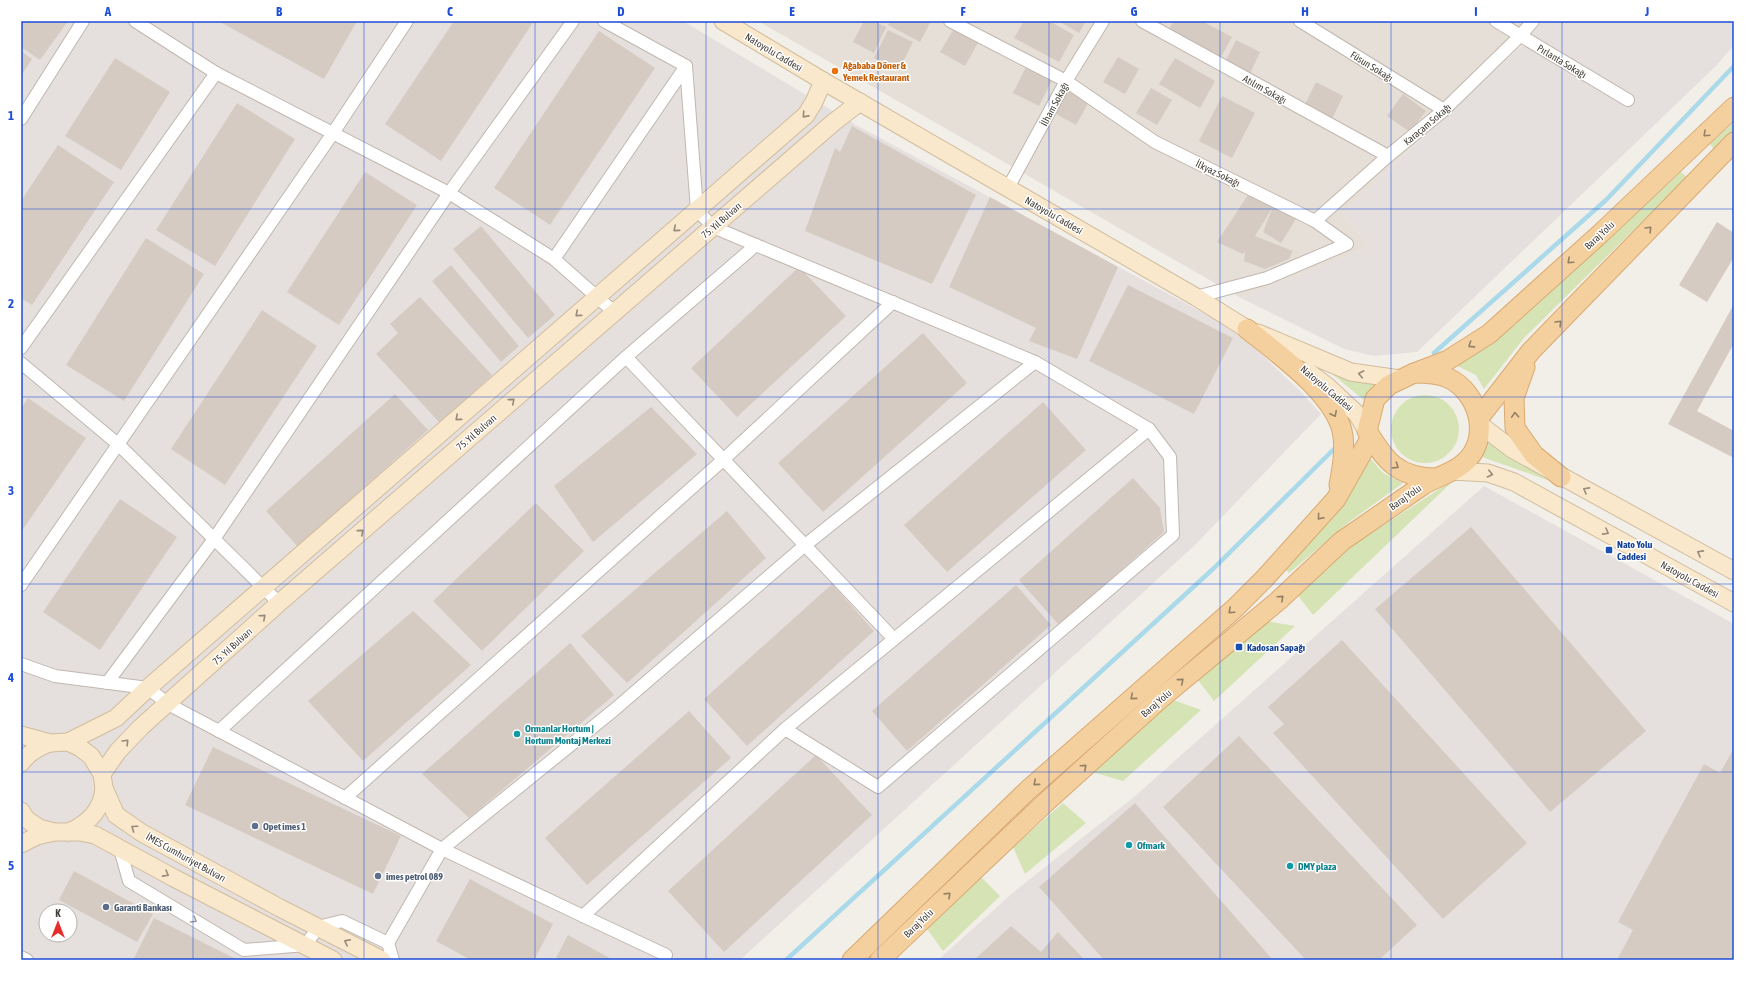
<svg xmlns="http://www.w3.org/2000/svg" width="1755" height="981" font-family="'Asap Condensed',sans-serif">
<style>
.residential{fill:#e6dfd7}
.industrial{fill:#e5e0dd;fill-rule:evenodd}
.green{fill:#d5e3b5}
.lines{fill:none;stroke-linecap:round;stroke-linejoin:round}
.stream{stroke:#aad9ea;stroke-width:4.5}
.building{fill:#d6cbc2}
.street-casing{stroke:#c0b7af;stroke-width:14}
.secondary-casing{stroke:#d1bc9e;stroke-width:19}
.primary-casing{stroke:#d9aa70;stroke-width:21}
.street{stroke:#fff;stroke-width:12}
.secondary{stroke:#f9e8cb;stroke-width:17}
.primary{stroke:#f5d09f;stroke-width:19}
.oneway{stroke:#968a7a}
.oneway2{stroke:#948066}
.oneway3{stroke:#a29e9b}
.grid{fill:none;stroke:#1d4ed8;stroke-width:1;stroke-opacity:0.55}
.food-dot{fill:#e8710a;stroke:#fff;stroke-width:1.5}
.transit-dot{fill:#1a4fb4;stroke:#fff;stroke-width:1.5}
.culture-dot{fill:#0f9aa8;stroke:#fff;stroke-width:1.5}
.service-dot{fill:#5c6f8a;stroke:#fff;stroke-width:1.5}
.labels{text-anchor:middle;stroke-width:3;stroke-linejoin:round;paint-order:stroke}
.street-label{font-size:10px;fill:#453e37;stroke:#fff}
.food-label{font-size:10px;font-weight:bold;fill:#c56008;stroke:#fff;text-anchor:start}
.transit-label{font-size:10px;font-weight:bold;fill:#164399;stroke:#fff;text-anchor:start}
.culture-label{font-size:10px;font-weight:bold;fill:#0d838f;stroke:#fff;text-anchor:start}
.service-label{font-size:10px;font-weight:bold;fill:#4e5e75;stroke:#fff;text-anchor:start}
.neatline{fill:none;stroke:#1d4ed8;stroke-width:1.5}
.grid-label{font-size:13px;text-anchor:middle;font-weight:bold;fill:#1d4ed8}
</style>
<rect width="100%" height="100%" fill="#f2eee8"/>
<path class="residential" d="M758,21H1526L1533,34L1342,213L1369,247L1241,298Z"/>
<g class="industrial">
<path d="M21,21H683L856,125L1237,331L1300,391L1321,414L1194,546L740,960H21ZM46,911H70V935H46Z"/>
<path d="M1526,21H1734V45L1717,65L1417,352L1374,356L1344,349L1241,298L1369,247L1342,213L1533,35Z"/>
<path d="M1484,486L1734,624V960H938L1016,890L1134,797Z"/>
</g>
<g class="green">
<path d="M1734,122V131L1715,150L1710,144Z"/>
<path d="M1681,172L1687,177L1524,338L1484,389L1476,375L1455,365L1498,338Z"/>
<path d="M1320,364L1376,385L1364,400Z"/>
<circle cx="1425" cy="429" r="34"/>
<path d="M1489,439L1547,480L1482,457Z"/>
<path d="M1370,458L1383,473L1403,483L1349,522L1289,573L1284,568L1335,512Z"/>
<path d="M1455,479L1313,615L1296,593L1345,550Z"/>
<path d="M1266,621L1295,626L1214,701L1198,680Z"/>
<path d="M1173,700L1201,710L1123,781L1093,772Z"/>
<path d="M1063,803L1086,823L1025,874L1013,847Z"/>
<path d="M981,877L1000,896L943,951L925,926Z"/>
</g>
<g class="lines">
<g class="stream">
<path d="M1434,353L1606,200L1734,66"/>
<path d="M786,960L1213,569L1335,448"/>
</g>
</g>
<g class="building">
<path d="M21,21H68L40,60L21,47Z"/>
<path d="M218,21H357L324,79Z"/>
<path d="M454,21H534L441,161L385,124Z"/>
<path d="M864,21H873L886,27L874,53L853,42Z"/>
<path d="M891,21H931L920,42L888,25Z"/>
<path d="M1024,21H1049L1074,35L1059,62L1014,38Z"/>
<path d="M1059,21H1086L1079,33Z"/>
<path d="M1174,21H1202L1232,37L1221,57L1169,29Z"/>
<path d="M955,27L979,41L965,66L940,52Z"/>
<path d="M888,30L913,42L899,70L874,58Z"/>
<path d="M599,31L655,68L550,225L494,188Z"/>
<path d="M1236,40L1260,52L1249,76L1224,64Z"/>
<path d="M21,51L32,59L21,76Z"/>
<path d="M1118,57L1139,69L1125,94L1103,82Z"/>
<path d="M115,58L170,92L121,170L65,136Z"/>
<path d="M1175,58L1215,81L1200,108L1159,84Z"/>
<path d="M1026,67L1052,80L1039,106L1013,93Z"/>
<path d="M1316,82L1343,96L1331,121L1304,106Z"/>
<path d="M1069,88L1090,100L1076,125L1054,113Z"/>
<path d="M1151,88L1172,100L1157,125L1136,113Z"/>
<path d="M1403,94L1426,111L1410,132L1387,116Z"/>
<path d="M1222,96L1255,113L1232,158L1199,141Z"/>
<path d="M237,103L295,139L215,266L156,230Z"/>
<path d="M852,126L976,195L932,284L805,231L835,148L840,152Z"/>
<path d="M58,145L114,182L32,305L21,298V201Z"/>
<path d="M365,172L417,205L339,325L287,292Z"/>
<path d="M1248,195L1273,207L1255,236L1293,251L1289,259L1265,269L1244,261L1245,251L1243,254L1217,242Z"/>
<path d="M990,197L1118,267L1077,359L1029,341L1036,328L949,287Z"/>
<path d="M1273,207L1296,219L1281,243L1263,232Z"/>
<path d="M1717,222L1734,233V257L1707,302L1679,285Z"/>
<path d="M481,226L555,315L528,338L453,249Z"/>
<path d="M146,238L204,274L124,401L66,365Z"/>
<path d="M451,265L519,346L501,362L432,281Z"/>
<path d="M799,267L846,316L737,417L691,368Z"/>
<path d="M1128,285L1233,338L1194,414L1089,361Z"/>
<path d="M420,297L492,375L440,423L376,354L398,333L390,324Z"/>
<path d="M1734,304V343L1697,411L1734,431V458L1668,424Z"/>
<path d="M262,310L317,346L225,485L171,449Z"/>
<path d="M923,333L967,383L823,512L778,463Z"/>
<path d="M395,394L428,430L298,547L266,511Z"/>
<path d="M28,398L86,438L21,532V409Z"/>
<path d="M1043,402L1086,450L947,572L904,525Z"/>
<path d="M651,407L697,454L593,542L554,486Z"/>
<path d="M1133,478L1160,508L1164,532L1059,625L1019,580Z"/>
<path d="M120,499L177,537L100,650L43,612Z"/>
<path d="M536,503L584,551L482,651L433,601Z"/>
<path d="M727,511L766,558L627,683L581,636Z"/>
<path d="M1471,527L1646,731L1550,812L1375,609Z"/>
<path d="M832,584L874,631L747,746L704,699Z"/>
<path d="M1016,585L1051,625L907,751L872,711Z"/>
<path d="M413,611L471,665L363,761L308,701Z"/>
<path d="M1342,640L1527,843L1443,919L1273,733L1284,724L1268,707Z"/>
<path d="M570,643L614,695L469,818L422,774Z"/>
<path d="M689,711L731,758L587,885L545,838Z"/>
<path d="M1239,736L1417,925L1379,960H1306L1163,807Z"/>
<path d="M213,747L401,836L373,894L185,805Z"/>
<path d="M1734,748V960H1617L1633,930L1618,922L1704,764L1720,773Z"/>
<path d="M816,755L872,815L724,952L668,891Z"/>
<path d="M1135,803L1273,960H1104L1039,887Z"/>
<path d="M74,871L153,914L137,942L59,900Z"/>
<path d="M470,879L553,924L534,960H471L436,941Z"/>
<path d="M154,918L238,960H133Z"/>
<path d="M1011,926L1041,952L1058,932L1085,960H974Z"/>
<path d="M568,935L613,960H555Z"/>
</g>
<g class="lines">
<defs>
<g id="street">
<path d="M135,21L216,73L449,193L554,259L614,312"/>
<path d="M604,21L686,66L697,210L713,227L1035,362"/>
<path d="M950,21L1066,81L1155,142L1315,221L1347,244L1267,278L1196,297"/>
<path d="M1142,21L1388,156"/>
<path d="M1300,21L1444,110"/>
<path d="M1496,21L1628,100"/>
<path d="M21,119L83,21"/>
<path d="M1008,188L1066,81L1103,21"/>
<path d="M1315,221L1388,156L1444,110L1520,36L1533,21"/>
<path d="M554,259L686,66"/>
<path d="M21,348L216,73"/>
<path d="M626,357L756,245"/>
<path d="M21,363L119,445L279,603"/>
<path d="M21,585L333,133L407,21"/>
<path d="M21,664L55,676L148,688L168,704L442,849L583,916"/>
<path d="M107,683L214,539L449,193L573,21"/>
<path d="M785,729L1149,429"/>
<path d="M219,731L626,357L894,639"/>
<path d="M345,798L724,459L893,302"/>
<path d="M120,849L129,881L244,950L306,945L318,927L342,921L388,943L393,960"/>
<path d="M388,943L442,849L614,710L804,546L1035,362L1149,429L1170,457L1173,535L878,787L785,729L583,916L666,955"/>
<path d="M21,957L27,960"/>
</g>
<g id="secondary">
<path d="M723,21L823,81L1196,297L1258,336"/>
<path d="M1258,333L1351,372L1400,379"/>
<path d="M1307,371L1327,386L1357,414L1367,431"/>
<path d="M1479,424L1512,449L1734,571"/>
<path d="M1451,471L1488,473L1514,482L1734,603"/>
<path d="M21,735L50,743L68,742L79,747L91,756L102,774L104,788L116,815L142,833L280,908L382,960"/>
<path d="M68,742L116,718L148,688L806,115L814,102L823,81"/>
<path d="M21,763C29,752 38,747 50,743"/>
<path d="M102,774L118,751L141,727L279,603L834,122L860,102"/>
<path d="M21,811L26,819L39,828L54,832H80L95,835L174,878L333,960"/>
<path d="M69,832C89,823 102,810 104,788"/>
<path d="M21,844L37,836L54,832"/>
</g>
<g id="primary">
<path d="M1247,329C1277,353 1338,396 1343,436C1345,453 1342,469 1339,485"/>
<path d="M1525,367L1514,398L1515,428L1534,455L1561,477"/>
<path d="M1479,418L1531,351L1734,142"/>
<path d="M1435,478C1397,477 1386,461 1367,431L1375,399L1389,385L1414,373L1448,360L1489,334L1600,234L1734,107"/>
<path d="M852,960L1028,790L1234,609L1265,578L1336,499L1371,437"/>
<path d="M880,960L1045,803L1160,699L1278,601L1342,541L1423,485C1436,477 1453,473 1464,463C1492,439 1479,392 1448,378C1437,373 1425,373 1414,373"/>
</g>
</defs>
<use href="#street" class="street-casing"/>
<use href="#secondary" class="secondary-casing"/>
<use href="#primary" class="primary-casing"/>
<use href="#street" class="street"/>
<use href="#secondary" class="secondary"/>
<use href="#primary" class="primary"/>
</g>
<defs><path id="oneway-chevron" d="M-2-3.5L2.5 0L-2 3.5" fill="none" stroke-width="1.6" stroke-linecap="round" stroke-linejoin="round"/></defs>
<g class="oneway">
<use href="#oneway-chevron" transform="translate(805 115) rotate(132)"/>
<use href="#oneway-chevron" transform="translate(676 229) rotate(139)"/>
<use href="#oneway-chevron" transform="translate(578 314) rotate(139)"/>
<use href="#oneway-chevron" transform="translate(1361 374) rotate(-169)"/>
<use href="#oneway-chevron" transform="translate(512 401) rotate(-41)"/>
<use href="#oneway-chevron" transform="translate(458 418) rotate(139)"/>
<use href="#oneway-chevron" transform="translate(1490 474) rotate(13)"/>
<use href="#oneway-chevron" transform="translate(1586 490) rotate(-151)"/>
<use href="#oneway-chevron" transform="translate(361 532) rotate(-41)"/>
<use href="#oneway-chevron" transform="translate(1606 532) rotate(29)"/>
<use href="#oneway-chevron" transform="translate(1700 553) rotate(-151)"/>
<use href="#oneway-chevron" transform="translate(263 617) rotate(-42)"/>
<use href="#oneway-chevron" transform="translate(126 742) rotate(-46)"/>
<use href="#oneway-chevron" transform="translate(134 828) rotate(-145)"/>
<use href="#oneway-chevron" transform="translate(166 874) rotate(29)"/>
<use href="#oneway-chevron" transform="translate(347 942) rotate(-153)"/>
</g>
<g class="oneway2">
<use href="#oneway-chevron" transform="translate(1706 134) rotate(137)"/>
<use href="#oneway-chevron" transform="translate(1649 229) rotate(-46)"/>
<use href="#oneway-chevron" transform="translate(1570 261) rotate(138)"/>
<use href="#oneway-chevron" transform="translate(1559 323) rotate(-46)"/>
<use href="#oneway-chevron" transform="translate(1471 345) rotate(147)"/>
<use href="#oneway-chevron" transform="translate(1334 414) rotate(64)"/>
<use href="#oneway-chevron" transform="translate(1515 415) rotate(-93)"/>
<use href="#oneway-chevron" transform="translate(1396 466) rotate(33)"/>
<use href="#oneway-chevron" transform="translate(1320 517) rotate(131)"/>
<use href="#oneway-chevron" transform="translate(1281 598) rotate(-42)"/>
<use href="#oneway-chevron" transform="translate(1231 611) rotate(138)"/>
<use href="#oneway-chevron" transform="translate(1181 681) rotate(-40)"/>
<use href="#oneway-chevron" transform="translate(1133 697) rotate(139)"/>
<use href="#oneway-chevron" transform="translate(1084 767) rotate(-42)"/>
<use href="#oneway-chevron" transform="translate(1036 783) rotate(139)"/>
<use href="#oneway-chevron" transform="translate(948 895) rotate(-44)"/>
</g>
<use class="oneway3" href="#oneway-chevron" transform="translate(194 920) rotate(31)"/>
<path class="grid" d="M193,21V960M364,21V960M535,21V960M706,21V960M878,21V960M1049,21V960M1220,21V960M1391,21V960M1562,21V960M21,209H1734M21,397H1734M21,584H1734M21,772H1734"/>
<circle class="food-dot" cx="835" cy="71" r="4"/>
<g class="transit-dot">
<rect x="1605" y="546" width="8" height="8" rx="2"/>
<rect x="1235" y="643" width="8" height="8" rx="2"/>
</g>
<g class="culture-dot">
<circle cx="517" cy="734" r="4"/>
<circle cx="1129" cy="845" r="4"/>
<circle cx="1290" cy="866" r="4"/>
</g>
<g class="service-dot">
<circle cx="255" cy="826" r="4"/>
<circle cx="378" cy="876" r="4"/>
<circle cx="106" cy="907" r="4"/>
</g>
<g class="labels">
<g class="street-label">
<text transform="translate(774 52) rotate(31)" y="4">Natoyolu Caddesi</text>
<text transform="translate(1562 61) rotate(31)" y="4">Pırlanta Sokağı</text>
<text transform="translate(1372 66) rotate(32)" y="4">Füsun Sokağı</text>
<text transform="translate(1265 89) rotate(29)" y="4">Atılım Sokağı</text>
<text transform="translate(1054 104) rotate(-62)" y="4">İlham Sokağı</text>
<text transform="translate(1427 124) rotate(-40)" y="4">Karaçam Sokağı</text>
<text transform="translate(1218 173) rotate(26)" y="4">İlkyaz Sokağı</text>
<text transform="translate(1054 215) rotate(30)" y="4">Natoyolu Caddesi</text>
<text transform="translate(721 220) rotate(-41)" y="4">75. Yıl Bulvarı</text>
<text transform="translate(1599 235) rotate(-43)" y="4">Baraj Yolu</text>
<text transform="translate(1327 388) rotate(40)" y="4">Natoyolu Caddesi</text>
<text transform="translate(476 432) rotate(-41)" y="4">75. Yıl Bulvarı</text>
<text transform="translate(1405 497) rotate(-35)" y="4">Baraj Yolu</text>
<text transform="translate(1690 579) rotate(29)" y="4">Natoyolu Caddesi</text>
<text transform="translate(232 646) rotate(-42)" y="4">75. Yıl Bulvarı</text>
<text transform="translate(1156 703) rotate(-41)" y="4">Baraj Yolu</text>
<text transform="translate(186 857) rotate(29)" y="4">İMES Cumhuriyet Bulvarı</text>
<text transform="translate(918 923) rotate(-44)" y="4">Baraj Yolu</text>
</g>
<g class="food-label">
<text x="843" y="69">Ağababa Döner &amp;<tspan x="843" dy="12">Yemek Restaurant</tspan></text>
</g>
<g class="transit-label">
<text x="1617" y="548">Nato Yolu<tspan x="1617" dy="12">Caddesi</tspan></text>
<text x="1247" y="651">Kadosan Sapağı</text>
</g>
<g class="culture-label">
<text x="525" y="732">Ormanlar Hortum |<tspan x="525" dy="12">Hortum Montaj Merkezi</tspan></text>
<text x="1137" y="849">Ofmark</text>
<text x="1298" y="870">DMY plaza</text>
</g>
<g class="service-label">
<text x="263" y="830">Opet imes 1</text>
<text x="386" y="880">imes petrol 089</text>
<text x="114" y="911">Garanti Bankası</text>
</g>
</g>
<rect width="1755" height="981" fill="none" stroke="#ffffff" stroke-width="44"/>
<g transform="translate(58 923)"><circle r="19" fill="#ffffff" stroke="#b5b2af"/>
<path d="M0-3L7 15L0 10L-7 15Z" fill="#e62d2c"/>
<text y="-6" font-size="11" font-weight="bold" text-anchor="middle" fill="#453e37">K</text>
</g>
<rect x="22" y="22" width="1711" height="937" class="neatline"/>
<g class="grid-label">
<text x="108" y="16">A</text>
<text x="279" y="16">B</text>
<text x="450" y="16">C</text>
<text x="621" y="16">D</text>
<text x="792" y="16">E</text>
<text x="963" y="16">F</text>
<text x="1134" y="16">G</text>
<text x="1305" y="16">H</text>
<text x="1476" y="16">I</text>
<text x="1647" y="16">J</text>
<text x="11" y="120">1</text>
<text x="11" y="308">2</text>
<text x="11" y="495">3</text>
<text x="11" y="682">4</text>
<text x="11" y="870">5</text>
</g>
</svg>
